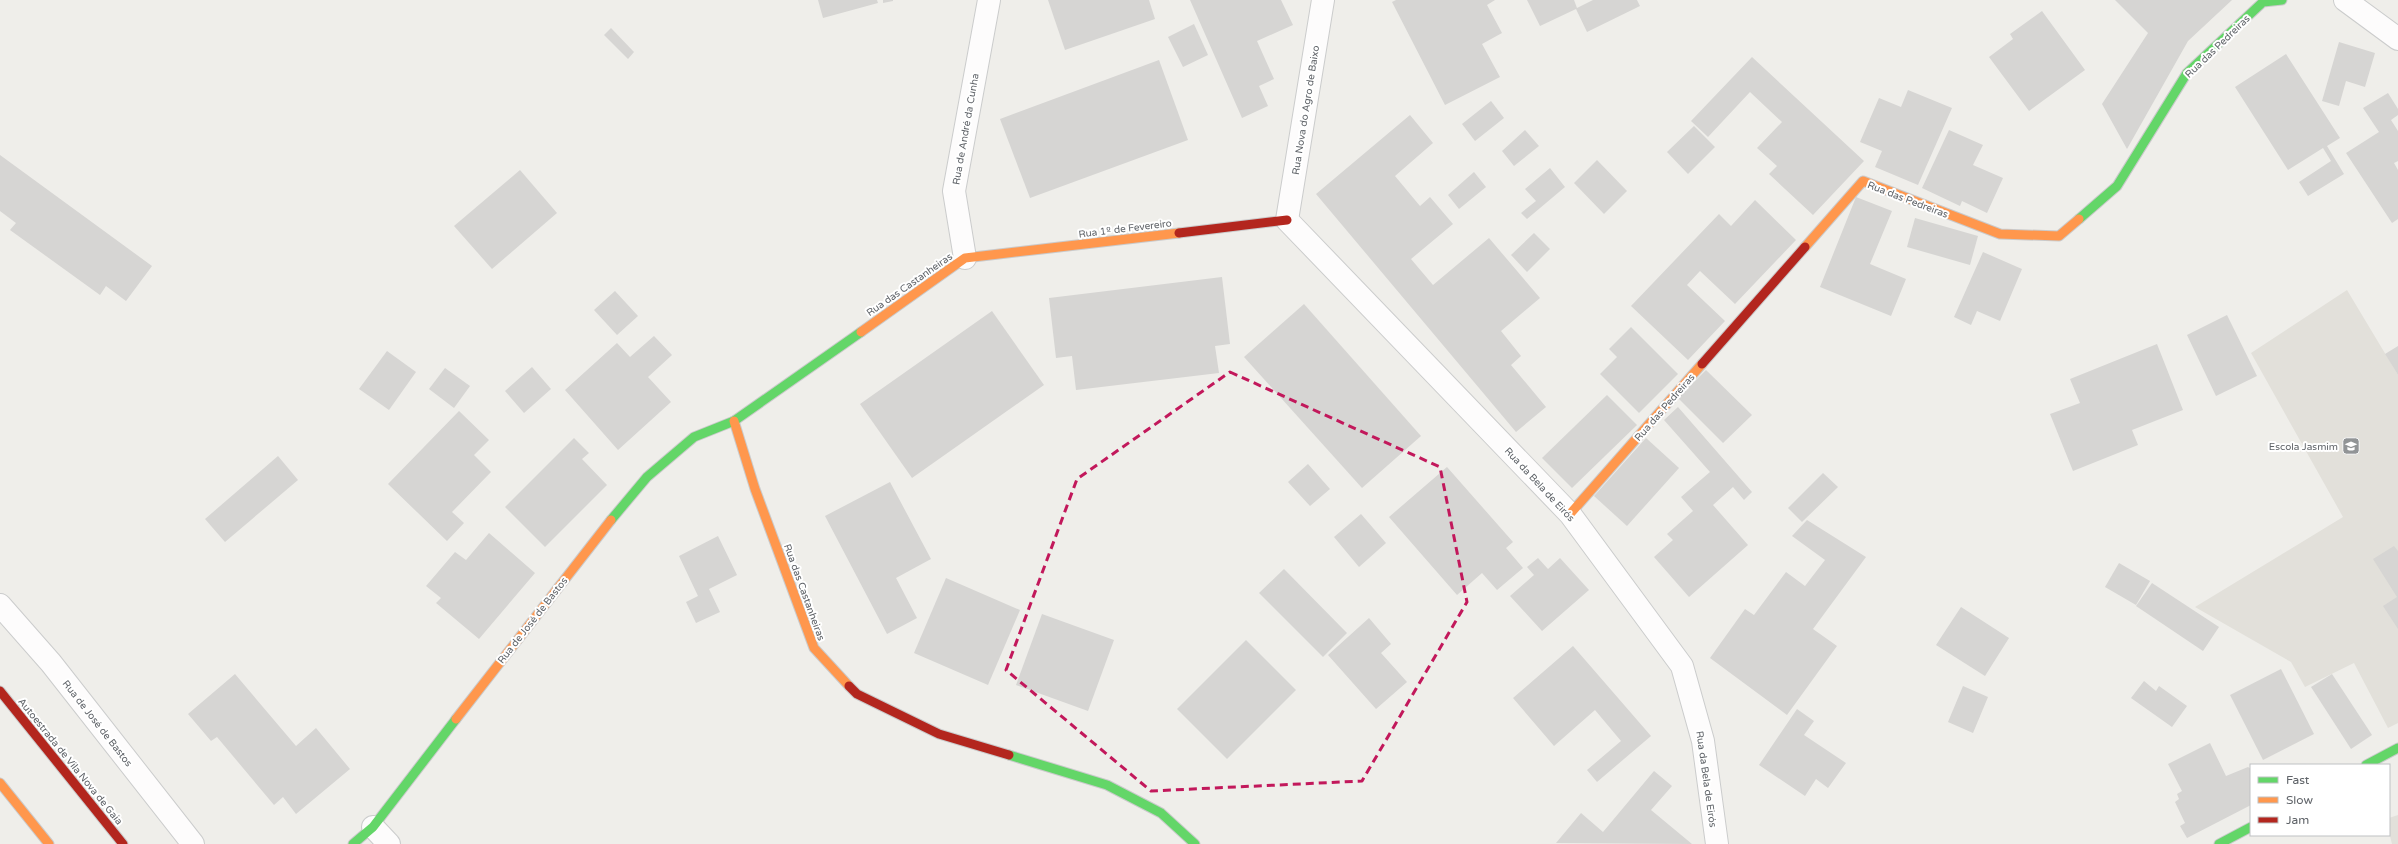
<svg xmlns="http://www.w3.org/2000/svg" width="2398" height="844" font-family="'Varela Round',sans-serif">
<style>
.education{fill:#e2e0da}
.building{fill:#d6d5d3}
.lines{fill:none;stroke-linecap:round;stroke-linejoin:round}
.street-casing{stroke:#cbcccc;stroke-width:24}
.fast-casing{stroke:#cacacb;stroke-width:11}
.slow-casing{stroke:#cacacb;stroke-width:11}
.jam-casing{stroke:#cacacb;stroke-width:11}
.street{stroke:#fdfcfc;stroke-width:22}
.fast{stroke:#63d668;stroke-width:9}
.slow{stroke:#ff974d;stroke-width:9}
.jam{stroke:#b3261e;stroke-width:9}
.marked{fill:none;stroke:#c2185b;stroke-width:3;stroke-dasharray:8 5;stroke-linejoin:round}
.labels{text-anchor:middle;stroke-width:4;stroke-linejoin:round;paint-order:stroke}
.street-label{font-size:10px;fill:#5f6368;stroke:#fff}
.poi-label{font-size:10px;fill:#5f6368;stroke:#fff;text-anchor:end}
</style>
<rect width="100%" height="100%" fill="#efeeea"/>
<g class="education">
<path d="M2347,290L2398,375V723L2388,728L2354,663L2305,687L2291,662L2195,607L2343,517L2251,353Z"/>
<path d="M2398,815V844H2392L2389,832V818Z"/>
</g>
<g class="building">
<path d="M818,0H877L878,3L823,18Z"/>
<path d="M883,0H893V1L883,3Z"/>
<path d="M1048,0H1149L1155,19L1065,50Z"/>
<path d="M1190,0H1281L1293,25L1257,41L1274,79L1259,86L1268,106L1242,118Z"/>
<path d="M1396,0H1495L1487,5L1502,33L1482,44L1500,77L1445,105L1392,2Z"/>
<path d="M1527,0H1574L1577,8L1593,0H1637L1640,6L1587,32L1576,9L1540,26Z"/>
<path d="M2115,0H2232L2188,41L2127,149L2102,104L2148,33Z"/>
<path d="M2042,11L2085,70L2029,111L1989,57L2013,39L2010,34Z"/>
<path d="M1194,24L1208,55L1183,67L1168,37Z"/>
<path d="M611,28L634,52L628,59L604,35Z"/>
<path d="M2339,42L2375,53L2365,87L2346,81L2339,106L2322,101Z"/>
<path d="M2286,54L2340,138L2327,146L2344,174L2308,196L2299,182L2331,161L2323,148L2288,170L2235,87Z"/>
<path d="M1752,57L1864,161L1813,215L1769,174L1777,166L1757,148L1782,122L1750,92L1708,137L1691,121Z"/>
<path d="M1159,60L1188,140L1030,198L1000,119Z"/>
<path d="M1908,90L1952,108L1918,185L1875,167L1882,151L1860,142L1879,98L1901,107Z"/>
<path d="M2388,93L2398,109V115L2391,120L2398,131V161L2394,163L2398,170V219L2392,223L2346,153L2379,132L2363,108Z"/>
<path d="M1491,101L1504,118L1475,141L1462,124Z"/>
<path d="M1410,115L1433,143L1395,176L1420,206L1430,197L1453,224L1411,259L1433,285L1489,238L1540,298L1501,331L1521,356L1511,365L1546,407L1516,432L1316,194Z"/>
<path d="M1694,126L1715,147L1688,174L1667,152Z"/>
<path d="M1525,130L1539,146L1514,166L1502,151Z"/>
<path d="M1949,130L1983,145L1973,165L2003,178L1987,213L1962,201L1960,206L1922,188Z"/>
<path d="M0,155L152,266L126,301L106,286L100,295L10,230L16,223L0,211Z"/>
<path d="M1597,160L1627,191L1604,214L1574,183Z"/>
<path d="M1550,168L1565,187L1527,219L1521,213L1536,201L1525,189Z"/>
<path d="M520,170L557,213L492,269L454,226Z"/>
<path d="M1474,172L1486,187L1459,209L1448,195Z"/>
<path d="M1856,197L1892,211L1870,264L1906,279L1891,316L1820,287Z"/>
<path d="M1755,200L1796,240L1735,304L1700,271L1687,285L1725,321L1688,360L1631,306L1719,214L1731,226Z"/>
<path d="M1915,218L1978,236L1970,265L1907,247Z"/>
<path d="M1534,233L1550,249L1527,272L1511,255Z"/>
<path d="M1983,252L2022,269L2000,321L1977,311L1971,325L1954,317Z"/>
<path d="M1222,277L1230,344L1215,346L1219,373L1076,390L1072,356L1056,358L1049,298Z"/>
<path d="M615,291L638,316L617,335L594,310Z"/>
<path d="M1304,304L1421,436L1362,488L1244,357Z"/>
<path d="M992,311L1044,385L912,478L860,404Z"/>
<path d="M2227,315L2257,376L2216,396L2187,335Z"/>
<path d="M1631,327L1678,374L1639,413L1600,374L1617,357L1609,349Z"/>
<path d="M654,336L672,355L648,377L671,402L618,450L565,390L617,343L630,357Z"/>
<path d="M2157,344L2183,410L2132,430L2138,445L2073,471L2050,414L2080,403L2070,379Z"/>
<path d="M2398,346V375L2385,354Z"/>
<path d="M387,351L416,372L389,410L359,389Z"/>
<path d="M532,367L551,389L524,413L505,391Z"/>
<path d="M445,368L470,386L454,408L429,389Z"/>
<path d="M1706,370L1752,415L1723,443L1678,398Z"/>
<path d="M1607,395L1637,425L1572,488L1542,458Z"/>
<path d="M1678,407L1752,492L1744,500L1733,487L1713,505L1748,545L1689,597L1654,557L1673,540L1667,534L1693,511L1681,497L1710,472L1664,420Z"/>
<path d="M459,411L489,440L474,455L491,472L452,512L464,523L447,541L388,484Z"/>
<path d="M574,438L589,453L582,459L607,485L545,547L505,507Z"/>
<path d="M1646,438L1679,468L1627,526L1594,496Z"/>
<path d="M278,456L298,480L225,542L205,519Z"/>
<path d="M1308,464L1330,489L1310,506L1288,482Z"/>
<path d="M1447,467L1513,542L1506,548L1523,568L1497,590L1482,573L1457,595L1389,517Z"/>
<path d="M1823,473L1838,487L1802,522L1788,508Z"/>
<path d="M890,482L931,559L896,578L917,618L887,634L825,516Z"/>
<path d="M1361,514L1386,543L1359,567L1334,537Z"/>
<path d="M1807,520L1866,557L1813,629L1837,646L1787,715L1710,658L1745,609L1754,615L1786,572L1805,586L1825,560L1792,536Z"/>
<path d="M489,533L535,573L479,639L436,603L441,598L426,586L455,552L466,560Z"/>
<path d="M718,536L737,575L709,589L720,612L696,623L686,602L698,596L679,556Z"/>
<path d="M2394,546L2398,551V629L2383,606L2397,597L2373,559Z"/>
<path d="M1538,558L1548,569L1560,558L1589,590L1542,631L1510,596L1534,575L1527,567Z"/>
<path d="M2119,563L2150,581L2136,605L2105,587Z"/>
<path d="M1284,569L1347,633L1323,657L1259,593Z"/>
<path d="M946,578L1020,610L988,685L914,653Z"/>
<path d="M2152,583L2219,627L2203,651L2136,606Z"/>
<path d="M1961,607L2009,638L1985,676L1936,645Z"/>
<path d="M1042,614L1114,640L1088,711L1016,685Z"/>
<path d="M1369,618L1391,644L1381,653L1407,682L1376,709L1328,655Z"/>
<path d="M1246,640L1296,690L1227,759L1177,709Z"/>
<path d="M1573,646L1651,736L1597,782L1587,770L1621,741L1595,710L1554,746L1513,698Z"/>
<path d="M2281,669L2314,734L2263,760L2230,695Z"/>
<path d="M235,674L296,746L316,728L350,769L296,814L283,797L274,805L217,737L211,741L188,714Z"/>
<path d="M2332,674L2372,735L2351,749L2311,687Z"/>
<path d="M2144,681L2156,691L2159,686L2187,706L2172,727L2131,698Z"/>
<path d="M1963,686L1988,697L1973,733L1948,722Z"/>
<path d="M1797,709L1814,721L1804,735L1846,763L1828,788L1816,779L1805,796L1759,765Z"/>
<path d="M2210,743L2226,776L2248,767L2251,769V805L2187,838L2180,826L2185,823L2175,802L2179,799L2177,794L2182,791L2168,764Z"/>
<path d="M1654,771L1672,786L1651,810L1692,844L1556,843L1581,813L1603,832Z"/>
</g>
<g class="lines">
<defs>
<g id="street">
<path d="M1323,0L1287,220L1570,514L1682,666L1703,741L1717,844"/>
<path d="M2345,0L2398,39"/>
<path d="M965,258L954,191L989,0"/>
<path d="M0,605L51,663L193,844"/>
<path d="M373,827L389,844"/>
</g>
<g id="fast">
<path d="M2079,219L2117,186L2187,73L2263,2L2282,0"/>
<path d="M611,520L647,477L694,437L734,421L861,332"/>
<path d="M1009,755L1107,785L1161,813L1195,844"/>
<path d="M2366,765L2398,748"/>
<path d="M353,844L373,827L456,719"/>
<path d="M2219,844L2251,827"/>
</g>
<g id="slow">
<path d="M1805,247L1863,181L2000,234L2059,236L2079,219"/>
<path d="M861,332L965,258L1179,233"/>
<path d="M734,421L755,489L814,648L849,686"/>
<path d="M1570,514L1702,364"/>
<path d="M456,719L611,520"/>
<path d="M0,783L49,844"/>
</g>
<g id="jam">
<path d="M1179,233L1287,220"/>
<path d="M1702,364L1805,247"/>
<path d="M849,686L857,694L939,734L1009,755"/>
<path d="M0,691L123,844"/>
</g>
</defs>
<use href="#street" class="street-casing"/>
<use href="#fast" class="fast-casing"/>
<use href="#slow" class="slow-casing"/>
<use href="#jam" class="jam-casing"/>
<use href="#street" class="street"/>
<use href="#fast" class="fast"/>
<use href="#slow" class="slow"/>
<use href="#jam" class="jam"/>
</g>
<path class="marked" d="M1230,372L1440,467L1467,602L1362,781L1151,791L1006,670L1077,479Z"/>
<defs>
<symbol id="school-square" viewBox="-11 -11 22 22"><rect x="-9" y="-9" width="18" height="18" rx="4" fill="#919496" stroke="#fff"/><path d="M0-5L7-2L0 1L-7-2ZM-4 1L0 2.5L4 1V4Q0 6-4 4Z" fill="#fff"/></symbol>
</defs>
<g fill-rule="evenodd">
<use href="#school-square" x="2341" y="436" width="20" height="20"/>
</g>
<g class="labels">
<g class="street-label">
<text transform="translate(2217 46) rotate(-44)" y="4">Rua das Pedreiras</text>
<text transform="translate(1305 110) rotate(-81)" y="4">Rua Nova do Agro de Baixo</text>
<text transform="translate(965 129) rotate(-80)" y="4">Rua de André da Cunha</text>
<text transform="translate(1908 199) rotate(21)" y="4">Rua das Pedreiras</text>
<text transform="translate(1125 228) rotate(-7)" y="4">Rua 1º de Fevereiro</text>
<text transform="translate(909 284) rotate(-35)" y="4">Rua das Castanheiras</text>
<text transform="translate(1664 407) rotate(-49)" y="4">Rua das Pedreiras</text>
<text transform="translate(1540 484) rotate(47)" y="4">Rua da Bela de Eirós</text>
<text transform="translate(805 592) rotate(70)" y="4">Rua das Castanheiras</text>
<text transform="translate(532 620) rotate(-52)" y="4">Rua de José de Bastos</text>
<text transform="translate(98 723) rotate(52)" y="4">Rua de José de Bastos</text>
<text transform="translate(71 761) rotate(51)" y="4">Autoestrada de Vila Nova de Gaia</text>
<text transform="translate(1707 779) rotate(82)" y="4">Rua da Bela de Eirós</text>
</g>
<g class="poi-label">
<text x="2338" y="450">Escola Jasmim</text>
</g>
</g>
<rect x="2250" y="764" width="140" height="72" fill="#ffffff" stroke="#bfc1c3"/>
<rect x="2258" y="777" width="20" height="6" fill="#63d668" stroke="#bfc1c3"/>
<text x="2286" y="784" font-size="12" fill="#5f6368">Fast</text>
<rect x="2258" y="797" width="20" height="6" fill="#ff974d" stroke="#bfc1c3"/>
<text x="2286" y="804" font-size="12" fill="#5f6368">Slow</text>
<rect x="2258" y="817" width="20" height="6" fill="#b3261e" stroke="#bfc1c3"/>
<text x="2286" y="824" font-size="12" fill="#5f6368">Jam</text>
</svg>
